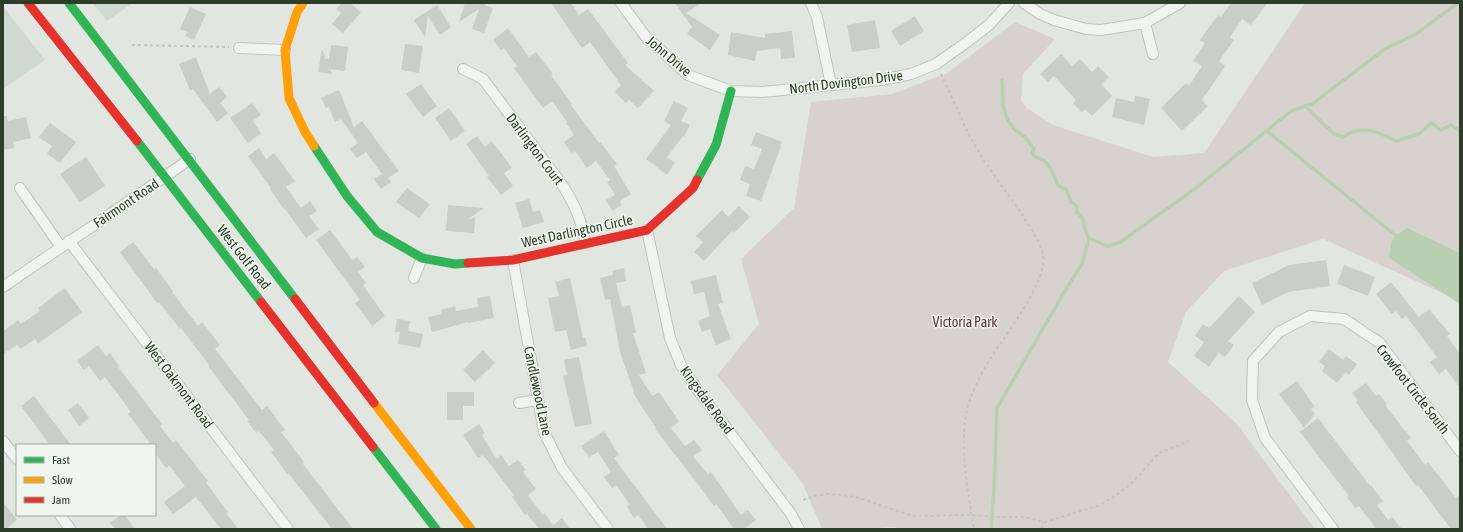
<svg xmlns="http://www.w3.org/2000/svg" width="1463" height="532" font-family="'Asap Condensed',sans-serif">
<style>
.built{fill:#d0d9cf}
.green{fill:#d8d2cf}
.water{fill:#b8d0b1}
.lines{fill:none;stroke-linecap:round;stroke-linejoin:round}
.stream{stroke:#b8d0b1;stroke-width:3.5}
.building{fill:#cacec9}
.street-casing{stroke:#c0c4bf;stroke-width:12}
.path{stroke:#c1c6c0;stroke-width:2;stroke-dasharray:3 3;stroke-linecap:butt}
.street{stroke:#f0f3f0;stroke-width:10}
.fast{stroke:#30b455;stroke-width:9}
.slow{stroke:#ff9f0a;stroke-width:9}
.jam{stroke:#e5322d;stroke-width:9}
.labels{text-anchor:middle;stroke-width:3;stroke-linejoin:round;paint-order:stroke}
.street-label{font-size:14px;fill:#2c3e29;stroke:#f0f5ee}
.park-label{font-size:14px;fill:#593837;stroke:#f0f5ee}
</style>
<rect width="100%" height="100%" fill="#e1e6e1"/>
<g class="built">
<path d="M93,3H133L107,21Z"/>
<path d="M3,6L45,60L3,89Z"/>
</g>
<path class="green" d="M1305,3H1460V301L1323,239L1224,271L1186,312L1168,362L1237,424L1315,529H896V527L864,529H822L803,484L717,375L759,324L741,259L794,208L811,102L892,94L947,73L1015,22L1055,39L1023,74L1021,101L1027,108L1053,125L1153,157L1204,153Z"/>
<path class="water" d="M1407,228L1460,253V304L1389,258C1392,239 1390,238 1407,228Z"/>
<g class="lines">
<g class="stream">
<path d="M1002,80L1003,105L1007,119L1014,129L1026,138L1034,149L1032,153C1036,159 1038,157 1043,160C1050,165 1056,179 1058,186L1066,189L1071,202L1076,205L1077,212L1083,219L1085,230L1089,238L1107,246L1119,243L1196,188L1291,111L1312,104L1385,49L1416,34L1458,3"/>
<path d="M1305,106L1334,134L1343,137C1362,124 1377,131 1396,141L1419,134L1431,123L1441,130L1451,125L1460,131"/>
<path d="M1267,131L1395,235"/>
<path d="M991,529L994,490L997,408L1066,289L1082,264L1089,238"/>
</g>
</g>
<g class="building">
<path d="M342,3H350L361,12L343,33L332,24L341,13L336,9Z"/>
<path d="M465,3H488L484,5L493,8L484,33L472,29L479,9L459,22Z"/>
<path d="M551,3H571L579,15L588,9L628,63L625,65L654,91L638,108L629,100L626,103L615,92L621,85L590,42L582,48Z"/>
<path d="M675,3H701L686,13L720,35L710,50L687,34L692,27Z"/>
<path d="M1231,3H1267L1251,25L1242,19L1230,37L1234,40L1219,61L1225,66L1202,100L1208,106L1182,131L1161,108L1186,83L1189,86L1202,66L1193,61L1205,43L1200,40L1218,15L1221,17Z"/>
<path d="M437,5L451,27L440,35L428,16L425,37L414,20Z"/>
<path d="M190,7L206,14L194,40L185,36L187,32L180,29Z"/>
<path d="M915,16L924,31L900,46L891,31Z"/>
<path d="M875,20L880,48L852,52L847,25Z"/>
<path d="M508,28L529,57L536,52L553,74L551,75L572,104L571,105L599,143L600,142L617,164L614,166L631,194L620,201L622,205L612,211L606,200L615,195L607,182L610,180L596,161L587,168L575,151L571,153L564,142L574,135L566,123L567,122L552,101L543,108L514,68L517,66L504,48L501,50L493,40Z"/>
<path d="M792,31L795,58L781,59L780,48L757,51L755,61L728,55L731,32L765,38V34Z"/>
<path d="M405,44L423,46L419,73L401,70Z"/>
<path d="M331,45L348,47L345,71L330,69L332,74L318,72L322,49L326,59H329Z"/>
<path d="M1061,54L1072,66L1080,59L1092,72L1098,66L1109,77L1101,84L1112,96L1092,116L1085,109L1082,112L1073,103L1076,100L1054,76L1048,82L1040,74Z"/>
<path d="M196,57L210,94L219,87L227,97L220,103L228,113L217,122L193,89L190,90L179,64Z"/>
<path d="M421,84L437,106L423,117L406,94Z"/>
<path d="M339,90L354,127L362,121L399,171L388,178L391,182L381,189L374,179L382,174L366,152L357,158L350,149L358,143L341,119L335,122L329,107L326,108L321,98Z"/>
<path d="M1135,96L1150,99L1144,125L1112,117L1116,98L1134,102Z"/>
<path d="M674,101L688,108L681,121L690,125L684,137L683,136L667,157L675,163L667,175L646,159L671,125L664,121Z"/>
<path d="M252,103L261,115L253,121L261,133L248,143L230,118Z"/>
<path d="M449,108L465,131L451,141L435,118Z"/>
<path d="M3,116H7L8,121L26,117L31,138L13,142L14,148L3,150Z"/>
<path d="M50,123L76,142L60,163L47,154L52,146L39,137Z"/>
<path d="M756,132L782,142L780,145L781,146L761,201L746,196L750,184L740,180L745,166L754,169L762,149L751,145Z"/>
<path d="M477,136L485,147L492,141L512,168L504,173L513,186L501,195L487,177L489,176L466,144Z"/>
<path d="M259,148L266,159L274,153L295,181L286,187L301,208L310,201L317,211L309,216L319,229L306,238L284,208H283L270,189L271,188L248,156Z"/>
<path d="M86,157L105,186L80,202L60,174Z"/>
<path d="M407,188L430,204L419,218L396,202Z"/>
<path d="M529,199L533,212L540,210L544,222L523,228L515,203Z"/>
<path d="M448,205L484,208L467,220L475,217L474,233L446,231Z"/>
<path d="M739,206L750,217L734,233L732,231L704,261L694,252L703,242L696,236L722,210L728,217Z"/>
<path d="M330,230L352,260L357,257L365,267L358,272L366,283L363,285L385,316L372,326L355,303L360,300L316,240Z"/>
<path d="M133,242L154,269L156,268L173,291L172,292L198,326L202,322L220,345L215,349L262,410L267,406L285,430L281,432L304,462L303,464L353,529H332L289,474L288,475L271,452L274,450L259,431L256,433L247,421L249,420L208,366L209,365L181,328L180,329L159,302L157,303L120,252Z"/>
<path d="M1326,260L1330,286L1288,292L1262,305L1252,283L1289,265Z"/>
<path d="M1344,265L1375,277L1368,296L1337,284Z"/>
<path d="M624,268L626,281L616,283L622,307L630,305L636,333H633L646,373L639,375L652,396L659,392L679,421L671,428L685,446L694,440L702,450L693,456L708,475L711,472L741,515L748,510L756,520L744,529H734L716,504L714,506L691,475L655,429L656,428L633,393L634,392L620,352L610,299L605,300L600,278L613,275L612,271Z"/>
<path d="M716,275L723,303L718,304L731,339L716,345L710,329L702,332L698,321L710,316L704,292L694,294L691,281Z"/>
<path d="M570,278L583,338L585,337L587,346L571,350L566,330L555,332L548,298L559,296L555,282Z"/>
<path d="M1391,282L1419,317L1429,309L1450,334L1447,336L1460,354V388L1446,369L1439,374L1430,362L1437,357L1406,316L1402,319L1396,311L1392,314L1376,294Z"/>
<path d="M65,288L82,312L38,344L35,339L20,349L17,345L3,354V331L18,320L21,324L40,311L38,308Z"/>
<path d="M490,296L494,318L468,323V322L432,332L428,317L442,314L441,310L455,306L456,311L478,307L477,298Z"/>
<path d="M1239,296L1255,312L1228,341L1234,345L1225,357L1219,352L1209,367L1194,356L1204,342L1195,336L1203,324L1209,328Z"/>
<path d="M397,319L410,321L408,331L423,334L420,348L398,344L400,332H395Z"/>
<path d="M98,345L106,356L110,353L119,366L118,367L162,424L160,426L173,443L176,440L186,453L208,481L206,483L228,512L226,513L238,529H221L196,497L173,514L164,502L185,486L169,465L166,468L155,453V445L148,444L150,443L128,414L131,412L105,377L100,381L89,366L84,370L77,361Z"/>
<path d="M1329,349L1343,360L1346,356L1357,364L1349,375L1346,372L1337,383L1322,371L1325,366L1319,362Z"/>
<path d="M483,350L495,363L475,382L463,370Z"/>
<path d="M579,357L592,424L575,427L563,376L567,375L564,360Z"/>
<path d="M1297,381L1315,407L1311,409L1315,414L1304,428L1279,394Z"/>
<path d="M1366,383L1376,396L1379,394L1387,404L1385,405L1405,431H1406L1411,438L1407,441L1425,465L1428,462L1456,498L1460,495V529H1451L1418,485L1416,486L1356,402L1358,401L1352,393Z"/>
<path d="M447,392H474V406H463V420H447Z"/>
<path d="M34,396L49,416L71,445H50L42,434L21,406Z"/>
<path d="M78,403L89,418L79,426L68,410Z"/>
<path d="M1318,418L1370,486L1371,485L1383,501L1377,505L1388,520L1392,517L1402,529H1376L1359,506L1355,508L1347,497L1349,496L1300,432Z"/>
<path d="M479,424L485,433L482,435L496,459L501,455L509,466L518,460L526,470L523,472L536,489L528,495L543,515L545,514L553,525L562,518L570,529H539L527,514L525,515L512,497L514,495L483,455L478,458L463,435Z"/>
<path d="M604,431L619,455L614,458L667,529H648L638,515L634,518L627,507L630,505L616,485L612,488L604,477L611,472L598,452L589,457L581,446Z"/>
<path d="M3,502L17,520L6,529H3Z"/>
<path d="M121,515H125L135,529H115L110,523Z"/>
</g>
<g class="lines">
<defs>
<g id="street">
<path d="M621,3L646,37L688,75L731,91L763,92L881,80L911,74L936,64L967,42L989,25L1009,3"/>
<path d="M811,3L817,17L831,85"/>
<path d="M1024,3L1040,14L1054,20L1086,29L1101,30L1145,23L1180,3"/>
<path d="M1145,23L1153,54"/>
<path d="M239,48L285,50"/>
<path d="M463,69L483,79L563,186C577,208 580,219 586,243"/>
<path d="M20,188L61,247"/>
<path d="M647,230L670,338L681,365L697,389L791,514L799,529"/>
<path d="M69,241L288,529"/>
<path d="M513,260L544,432L562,468L608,529"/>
<path d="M414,278L422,258"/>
<path d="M3,287C65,244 128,203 190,159"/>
<path d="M519,403L538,400"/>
<path d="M3,441L17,459"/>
<path d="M60,515L70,529"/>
<path d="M1333,529L1265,438L1252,400L1253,361L1279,332L1310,316L1344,319L1380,343L1460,451"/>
</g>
</defs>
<use href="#street" class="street-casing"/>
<g class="path">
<path d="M132,45L229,47"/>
<path d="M941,74C952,96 961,120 973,142C987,167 1005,190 1021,213C1029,226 1040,240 1043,255C1048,281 1004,337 990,359C981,374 973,389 968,406C958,441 968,493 974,529"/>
<path d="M803,500L814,496L826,494L840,495L856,497L913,516L972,515L999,517H1024L1045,522L1097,506L1114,497L1134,481L1159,453L1188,441"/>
<path d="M1042,529L1043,522"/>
</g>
<use href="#street" class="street"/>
<g class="fast">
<path d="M69,3L295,299"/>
<path d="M137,141L261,302"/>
<path d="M314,146L347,196L377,232L422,258L455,264L468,263"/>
<path d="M697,180L716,145L731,91"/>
<path d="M373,447L436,529"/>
</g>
<g class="slow">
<path d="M303,3L297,12L285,50L289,98L305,132L314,146"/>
<path d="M374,403L471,529"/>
</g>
<g class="jam">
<path d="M28,3L137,141"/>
<path d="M468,263L513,260L647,230L693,188L697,180"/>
<path d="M295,299L374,403"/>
<path d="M261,302L373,447"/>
</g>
</g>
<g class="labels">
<g class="street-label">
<text transform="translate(669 56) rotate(40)" y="5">John Drive</text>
<text transform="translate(846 82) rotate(-7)" y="5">North Dovington Drive</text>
<text transform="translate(535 149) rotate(53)" y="5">Darlington Court</text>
<text transform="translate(126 203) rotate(-34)" y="5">Fairmont Road</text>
<text transform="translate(577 231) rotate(-12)" y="5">West Darlington Circle</text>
<text transform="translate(244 257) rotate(52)" y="5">West Golf Road</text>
<text transform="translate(179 385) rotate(53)" y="5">West Oakmont Road</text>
<text transform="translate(1413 389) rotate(52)" y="5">Crowfoot Circle South</text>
<text transform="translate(538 391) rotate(78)" y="5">Candlewood Lane</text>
<text transform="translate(707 400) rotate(54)" y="5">Kingsdale Road</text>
</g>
<g class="park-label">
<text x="965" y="327">Victoria Park</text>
</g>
</g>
<rect width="1463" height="532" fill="none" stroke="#2c3e29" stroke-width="8"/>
<rect x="16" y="444" width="140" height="72" fill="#f0f5ee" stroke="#a2ac9f"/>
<rect x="24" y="457" width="20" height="6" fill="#30b455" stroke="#a2ac9f"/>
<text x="52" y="464" font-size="12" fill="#2c3e29">Fast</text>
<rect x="24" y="477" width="20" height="6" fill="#ff9f0a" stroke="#a2ac9f"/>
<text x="52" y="484" font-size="12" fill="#2c3e29">Slow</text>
<rect x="24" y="497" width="20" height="6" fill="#e5322d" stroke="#a2ac9f"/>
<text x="52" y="504" font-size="12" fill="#2c3e29">Jam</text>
</svg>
